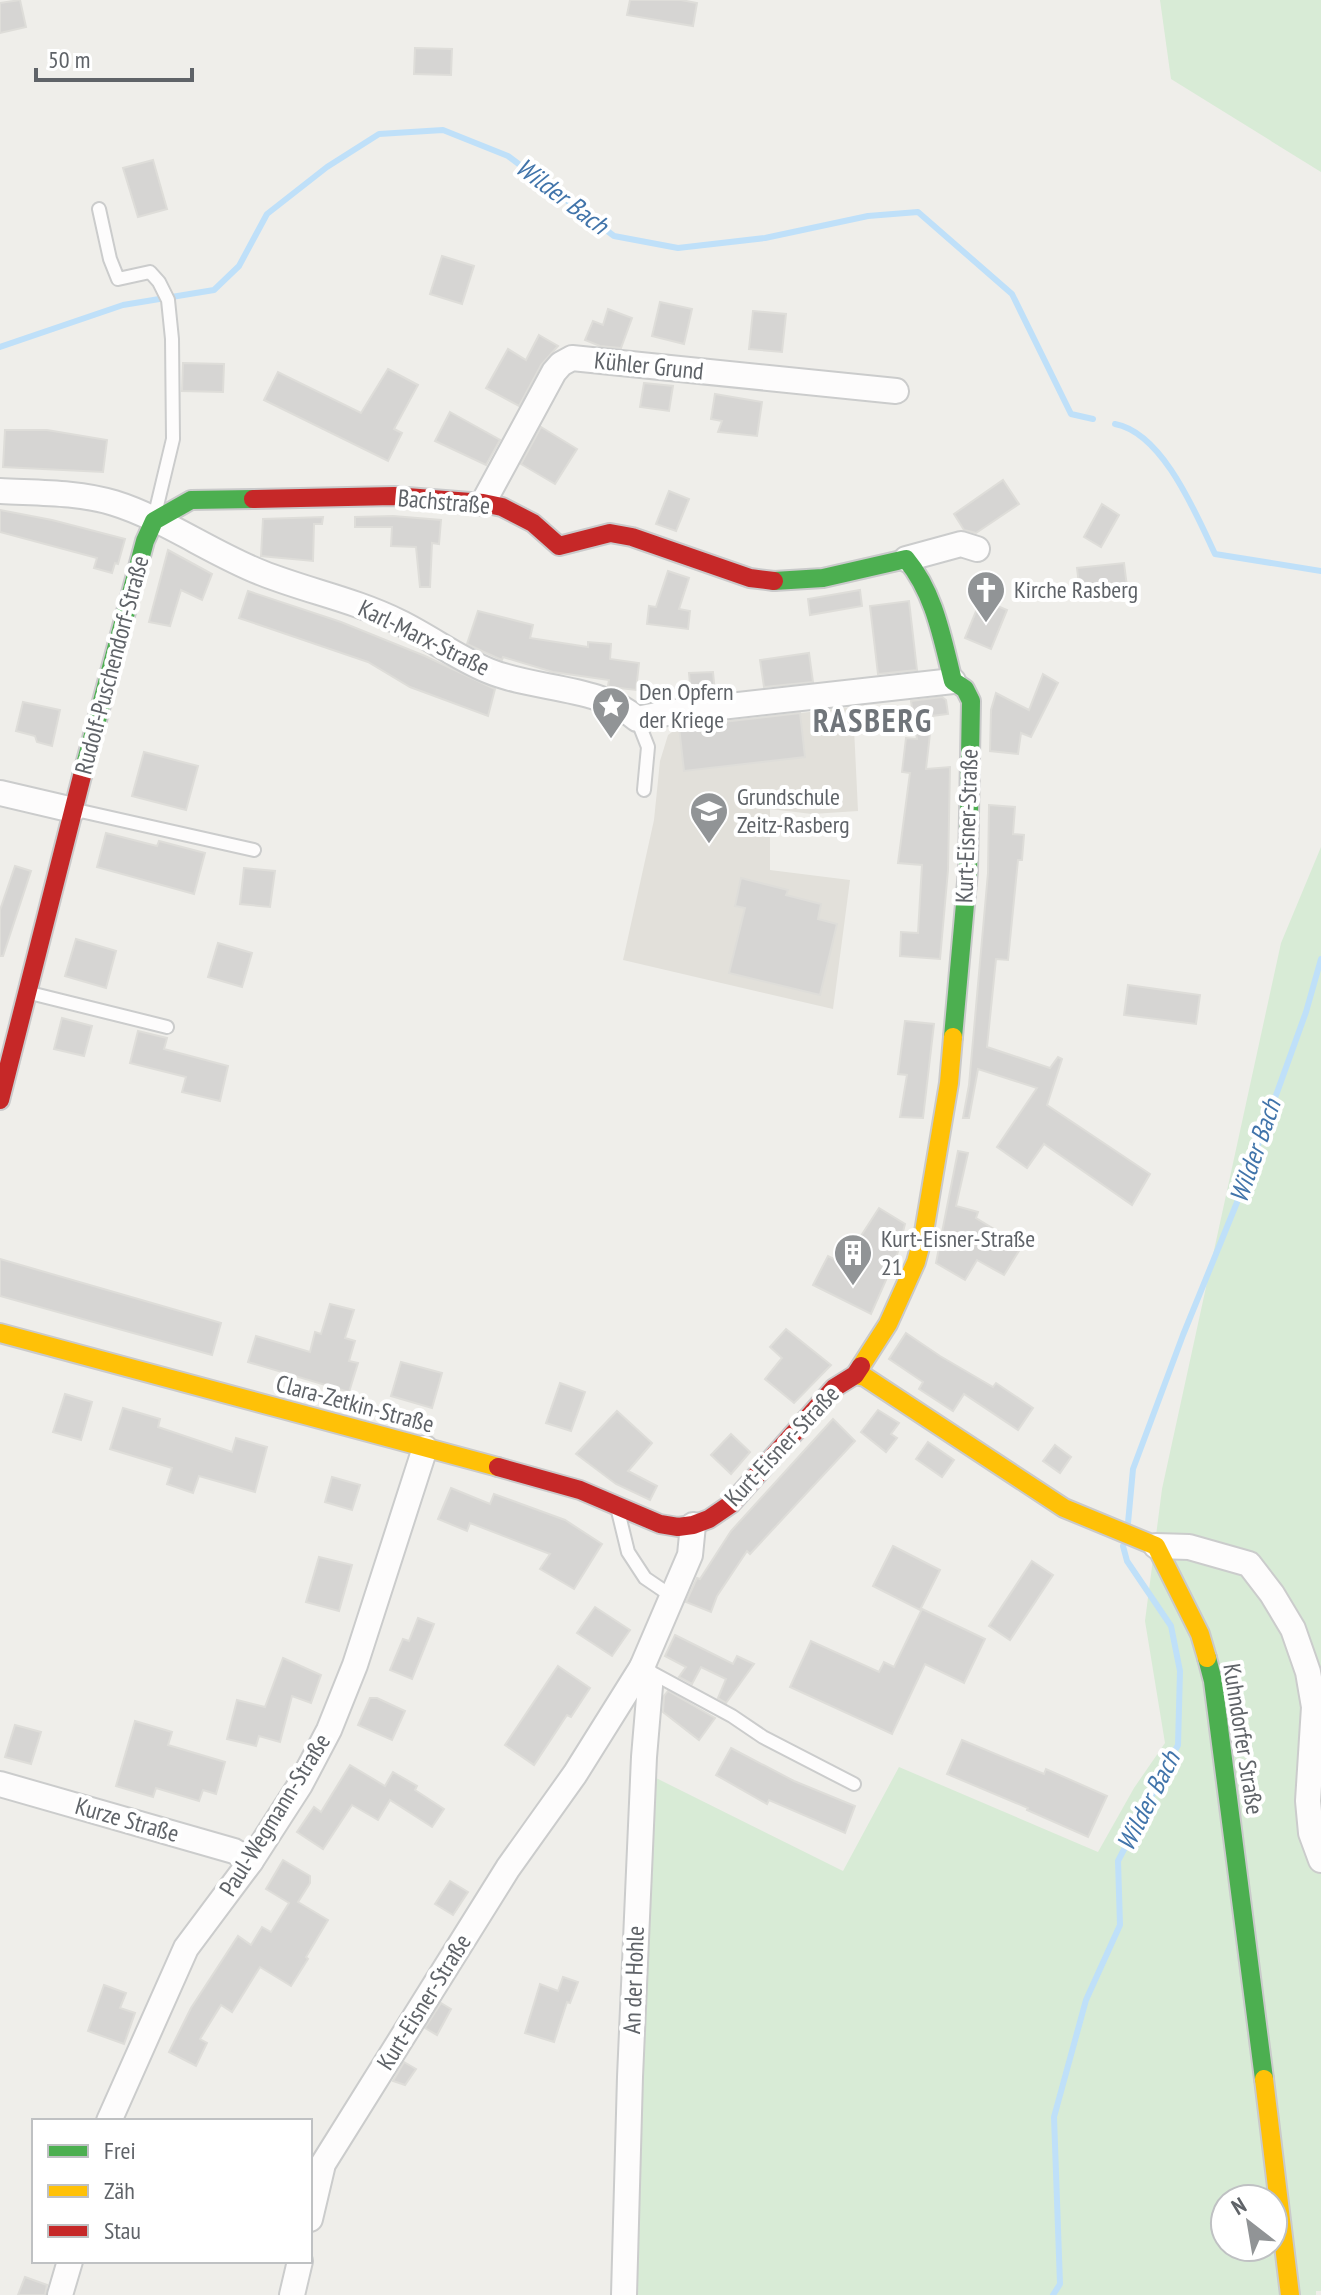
<svg xmlns="http://www.w3.org/2000/svg" width="1321" height="2295" font-family="'PT Sans Narrow',sans-serif">
<style>
.education{fill:#e2e0da}
.green{fill:#d8ebd6;fill-rule:evenodd}
.lines{fill:none;stroke-linecap:round;stroke-linejoin:round}
.stream{stroke:#bfe0f9;stroke-width:6}
.building{fill:#d6d5d3;stroke:#deddd9;stroke-width:2}
.lane-casing{stroke:#cbcccc;stroke-width:16}
.street-casing{stroke:#cbcccc;stroke-width:28}
.fast-casing{stroke:#cacacb;stroke-width:22}
.slow-casing{stroke:#cacacb;stroke-width:22}
.jam-casing{stroke:#cacacb;stroke-width:22}
.lane{stroke:#fdfcfc;stroke-width:12}
.street{stroke:#fdfcfc;stroke-width:24}
.fast{stroke:#4caf50;stroke-width:18}
.slow{stroke:#ffc107;stroke-width:18}
.jam{stroke:#c62828;stroke-width:18}
.labels{text-anchor:middle;stroke-width:8;stroke-linejoin:round;paint-order:stroke}
.street-label{font-size:24px;fill:#5f6368;stroke:#fff}
.poi-label{font-size:24px;fill:#5f6368;stroke:#fff;text-anchor:start}
.water-label{font-size:26px;font-style:italic;fill:#4174aa;stroke:#fff}
.district-label{font-size:32px;font-weight:bold;letter-spacing:2px;fill:#70757a;stroke:#fff}
</style>
<rect width="100%" height="100%" fill="#efeeea"/>
<path class="education" d="M853,707L858,811L812,814L770,809V870L850,880L833,1009L623,960L654,820L660,761L668,735L679,727Z"/>
<g class="green">
<path d="M1160,0H1321V172L1171,79Z"/>
<path d="M1321,847V2291H1316V2295H637L648,1774L843,1871L899,1767L1098,1852L1134,1788L1165,1743L1145,1621L1162,1489L1281,943ZM1225,2199H1273V2247H1225Z"/>
</g>
<g class="lines">
<g class="stream">
<path d="M0,347L123,305L214,290L239,266L267,214L327,167L379,134L443,130L508,156L614,236L678,248L765,238L868,216L918,212L1012,294L1071,414L1093,419"/>
<path d="M1115,424C1163,433 1196,514 1215,554L1321,571"/>
<path d="M1128,1523L1133,1469L1183,1335L1240,1195L1306,1012L1321,959"/>
<path d="M1053,2295L1060,2284L1054,2117L1086,2000L1120,1925L1118,1861L1178,1745L1180,1671L1171,1626L1127,1561L1123,1546"/>
</g>
</g>
<g class="building">
<path d="M20,0L26,27L0,33V3Z"/>
<path d="M630,0H681L697,3L693,26L627,15Z"/>
<path d="M415,48L452,49L451,75L414,74Z"/>
<path d="M153,160L167,209L138,217L123,168Z"/>
<path d="M442,256L474,266L462,304L430,294Z"/>
<path d="M660,302L692,309L684,344L652,336Z"/>
<path d="M608,309L632,318L621,348L600,346L585,340L593,321L603,325Z"/>
<path d="M753,311L786,314L782,352L749,349Z"/>
<path d="M539,335L558,346L541,365L519,406L486,388L508,349L526,360Z"/>
<path d="M183,363L224,364L223,392L182,391Z"/>
<path d="M388,369L418,385L394,429L402,433L388,461L264,400L278,372L361,413Z"/>
<path d="M644,383L673,386L669,411L640,407Z"/>
<path d="M715,394L762,402L757,436L718,432L722,421L711,419Z"/>
<path d="M450,412L500,440L486,465L435,441Z"/>
<path d="M541,427L577,449L555,484L521,464Z"/>
<path d="M5,430H47L107,440L103,472L3,467Z"/>
<path d="M1003,480L1019,504L976,533L964,530L954,514Z"/>
<path d="M669,491L689,499L676,531L656,524Z"/>
<path d="M1102,504L1119,515L1101,547L1084,537Z"/>
<path d="M0,510L52,520L125,539L118,564L115,563L112,573L94,568L97,558L0,532Z"/>
<path d="M393,516L441,520L439,544L432,543L430,587H420L416,547L391,546L392,527H355V517Z"/>
<path d="M323,517L322,524H314L313,561L261,556L263,519Z"/>
<path d="M168,550L212,574L202,600L181,590L170,626L149,622Z"/>
<path d="M1124,563L1127,587L1080,593L1077,568Z"/>
<path d="M668,571L689,578L679,609L690,611L688,629L647,624L649,606L656,607Z"/>
<path d="M860,590L862,606L810,615L808,599Z"/>
<path d="M248,591L341,622L425,656L495,689L488,716L410,687L368,662L239,618Z"/>
<path d="M981,599L1007,610L991,649L965,638Z"/>
<path d="M909,601L917,670L878,674L870,606Z"/>
<path d="M478,611L533,625L530,638L588,647V642L611,644L610,659L639,663L636,690L611,687L608,686L609,680L553,672L503,657L502,660L484,652L467,644Z"/>
<path d="M809,653L813,682L764,687L760,660Z"/>
<path d="M713,672L715,693L691,695L689,673Z"/>
<path d="M1043,674L1058,683L1031,737L1021,733L1018,754L990,751L991,710L996,693L1029,710Z"/>
<path d="M942,697L946,700L948,714L932,716L926,769L950,767L948,870L940,959L900,956L901,932L918,933L922,865L898,863L910,773L902,772L906,738L917,739L911,701Z"/>
<path d="M23,702L60,710L52,746L37,742L35,736L16,731Z"/>
<path d="M800,713L805,757L684,771L679,727Z"/>
<path d="M144,752L198,766L186,810L132,796Z"/>
<path d="M989,805L1015,807L1013,834L1024,835L1022,860H1018L1008,960L996,959L987,1047L1050,1068L1058,1057L1062,1059L1047,1105L1150,1174L1132,1205L1044,1144L1027,1168L997,1147L1037,1088L978,1069L969,1118H963L969,1085L988,873Z"/>
<path d="M106,833L157,846L159,841L205,853L194,894L97,867Z"/>
<path d="M15,866L31,871L3,956H0V910Z"/>
<path d="M244,868L275,871L270,907L240,904Z"/>
<path d="M741,878L788,890L786,895L821,904L818,919L837,924L820,995L729,973L745,908L735,906Z"/>
<path d="M76,939L116,951L106,988L65,976Z"/>
<path d="M218,943L252,953L242,987L208,977Z"/>
<path d="M1128,985L1200,995L1196,1024L1124,1015Z"/>
<path d="M62,1018L92,1026L84,1056L54,1049Z"/>
<path d="M905,1021L934,1024L923,1118L900,1117L907,1075L898,1074Z"/>
<path d="M138,1031L167,1038L164,1049L228,1066L220,1101L182,1092L186,1077L130,1063Z"/>
<path d="M958,1151L968,1153L956,1206L978,1212L976,1218L1022,1246L1004,1275L977,1260L965,1280L936,1263Z"/>
<path d="M879,1208L905,1224L897,1255L871,1314L813,1285L828,1256L836,1260L849,1238L857,1242Z"/>
<path d="M0,1259L221,1323L212,1355L0,1296Z"/>
<path d="M330,1304L354,1310L345,1338L355,1341L349,1361L358,1363L349,1392L248,1362L256,1336L310,1352L315,1332L321,1334Z"/>
<path d="M786,1329L831,1365L794,1403L765,1379L782,1358L770,1347Z"/>
<path d="M906,1333L940,1356L993,1387L996,1383L1033,1408L1018,1430L964,1394L953,1411L919,1389L923,1382L889,1359Z"/>
<path d="M401,1362L442,1373L432,1408L391,1396Z"/>
<path d="M560,1383L585,1392L571,1431L546,1423Z"/>
<path d="M65,1394L92,1402L81,1440L53,1432Z"/>
<path d="M123,1408L160,1419L158,1427L232,1452L236,1438L267,1447L255,1492L199,1476L193,1493L167,1484L172,1468L110,1449Z"/>
<path d="M878,1410L899,1423L891,1434L897,1438L886,1452L861,1432Z"/>
<path d="M617,1411L652,1443L628,1471L657,1486L650,1500L616,1484L576,1454Z"/>
<path d="M833,1419L855,1441L750,1554L747,1551L717,1596L711,1612L686,1602L697,1578L700,1579L731,1531Z"/>
<path d="M731,1434L750,1452L731,1474L711,1455Z"/>
<path d="M928,1442L954,1460L942,1477L916,1459Z"/>
<path d="M1055,1445L1071,1457L1060,1473L1043,1461Z"/>
<path d="M332,1477L360,1485L352,1510L325,1502Z"/>
<path d="M451,1488L490,1504L494,1494L565,1520L602,1544L574,1589L540,1569L550,1554L470,1523L467,1531L438,1519Z"/>
<path d="M893,1546L940,1570L920,1610L873,1586Z"/>
<path d="M319,1557L352,1565L339,1611L306,1602Z"/>
<path d="M1032,1561L1053,1575L1010,1640L989,1626Z"/>
<path d="M595,1607L630,1630L612,1656L577,1633Z"/>
<path d="M922,1609L985,1639L964,1683L925,1664L892,1734L790,1687L811,1641L879,1672L884,1662L894,1667Z"/>
<path d="M418,1618L434,1624L412,1679L390,1670L403,1639L409,1641Z"/>
<path d="M675,1635L733,1664L737,1656L754,1664L726,1703L718,1698L726,1679L701,1667L692,1684L679,1677L686,1667L665,1656Z"/>
<path d="M283,1658L321,1675L311,1703L292,1696L280,1742L259,1736L256,1746L227,1739L237,1700L265,1707Z"/>
<path d="M558,1666L590,1688L571,1717L567,1715L534,1765L505,1745Z"/>
<path d="M668,1691L715,1718L699,1740L663,1712L664,1696Z"/>
<path d="M370,1698H377L405,1711L392,1740L358,1725Z"/>
<path d="M135,1721L172,1732L168,1745L225,1762L216,1794L203,1790L199,1801L156,1788L153,1797L116,1786Z"/>
<path d="M15,1725L41,1732L31,1764L5,1757Z"/>
<path d="M962,1740L1044,1774L1046,1769L1107,1796L1088,1837L1027,1810L1028,1808L947,1774Z"/>
<path d="M731,1748L794,1781L855,1806L845,1833L769,1800L767,1804L716,1775Z"/>
<path d="M350,1765L385,1786L393,1772L417,1786L415,1790L444,1809L432,1827L390,1800L378,1820L352,1805L323,1849L297,1832L314,1807L321,1812Z"/>
<path d="M283,1860L310,1876V1883L298,1902L328,1920L306,1957L308,1959L291,1986L260,1967L232,2012L221,2005L200,2039L207,2043L196,2066L169,2052L191,2008L238,1936L251,1945L262,1927L271,1932L289,1903L266,1889Z"/>
<path d="M450,1881L468,1892L453,1915L435,1904Z"/>
<path d="M563,1977L578,1982L570,2003L567,2002L554,2042L525,2033L540,1984L558,1991Z"/>
<path d="M104,1985L126,1993L120,2008L135,2013L124,2044L88,2031Z"/>
<path d="M441,2003L451,2009L437,2035L425,2028Z"/>
<path d="M404,2062L416,2069L405,2085L393,2081Z"/>
<path d="M25,2277L47,2285L45,2295H18Z"/>
</g>
<g class="lines">
<defs>
<g id="lane">
<path d="M99,209L110,259L118,279L150,272L159,282L168,300L172,339L173,439L155,514"/>
<path d="M637,719L648,747L644,790"/>
<path d="M76,810L254,850"/>
<path d="M30,993L167,1027"/>
<path d="M618,1511L628,1552L645,1578L673,1597"/>
<path d="M645,1669L732,1716L763,1737L854,1784"/>
</g>
<g id="street">
<path d="M0,491C38,493 78,492 114,503C163,518 213,554 262,573C307,591 355,600 399,622C430,637 457,658 489,671C535,690 600,686 637,719L667,713L953,681"/>
<path d="M483,503L554,372L561,364L572,358L896,391"/>
<path d="M906,559L961,544L977,549"/>
<path d="M0,793L73,810"/>
<path d="M1156,1546L1189,1547L1249,1564L1272,1594L1293,1629L1308,1672L1314,1707L1308,1801L1311,1833L1321,1860"/>
<path d="M0,1784L234,1851L251,1861"/>
<path d="M109,2121L186,1948L251,1861L300,1785L329,1730L355,1665L425,1448"/>
<path d="M310,2219L323,2164L508,1868L575,1774L642,1667L690,1555L693,1525"/>
<path d="M60,2295L70,2261"/>
<path d="M292,2295L300,2261"/>
<path d="M624,2295L630,2077L644,1757L650,1686L642,1667"/>
</g>
<g id="fast">
<path d="M774,581L823,578L906,559C935,594 942,638 953,681L965,689L971,701L968,871L953,1037"/>
<path d="M82,776L145,541L154,521L191,500L253,499"/>
<path d="M1207,1658L1213,1681L1264,2079"/>
</g>
<g id="slow">
<path d="M0,1333L498,1467"/>
<path d="M861,1366L888,1324L916,1262L924,1232L949,1083L953,1037"/>
<path d="M855,1375L865,1377L1064,1508L1156,1546L1200,1634L1207,1658"/>
<path d="M1264,2079L1290,2295"/>
</g>
<g id="jam">
<path d="M253,499L394,496L483,503L502,507L533,523L559,546L610,533L632,537L750,578L774,581"/>
<path d="M0,1100L82,776"/>
<path d="M498,1467L580,1490L660,1524L678,1527L693,1525L709,1519L731,1504L834,1388L855,1375L861,1366"/>
</g>
</defs>
<use href="#lane" class="lane-casing"/>
<use href="#street" class="street-casing"/>
<use href="#fast" class="fast-casing"/>
<use href="#slow" class="slow-casing"/>
<use href="#jam" class="jam-casing"/>
<use href="#lane" class="lane"/>
<use href="#street" class="street"/>
<use href="#fast" class="fast"/>
<use href="#slow" class="slow"/>
<use href="#jam" class="jam"/>
</g>
<defs>
<symbol id="church-pin" viewBox="-11 -11 22 30"><path d="M0 17L-7.5 6A9.5 9.5 0 1 1 7.5 6Z" fill="#919496" stroke="#fff"/><path d="M-1.2-6h2.4v3.5h3.3v2.4h-3.3V6h-2.4V-.1h-3.3v-2.4h3.3Z" fill="#fff"/></symbol>
<symbol id="sight-pin" viewBox="-11 -11 22 30"><path d="M0 17L-7.5 6A9.5 9.5 0 1 1 7.5 6Z" fill="#919496" stroke="#fff"/><path d="M0-6L1.8-2.2L6-1.7L2.9 1.2L3.7 5.4L0 3.3L-3.7 5.4L-2.9 1.2L-6-1.7L-1.8-2.2Z" fill="#fff"/></symbol>
<symbol id="school-pin" viewBox="-11 -11 22 30"><path d="M0 17L-7.5 6A9.5 9.5 0 1 1 7.5 6Z" fill="#919496" stroke="#fff"/><path d="M0-5L7-2L0 1L-7-2ZM-4 1L0 2.5L4 1V4Q0 6-4 4Z" fill="#fff"/></symbol>
<symbol id="building-pin" viewBox="-11 -11 22 30"><path d="M0 17L-7.5 6A9.5 9.5 0 1 1 7.5 6Z" fill="#919496" stroke="#fff"/><path d="M-4-6H4V6H1V3H-1V6H-4ZM-2.5-4.3h1.7v1.8h-1.7ZM.8-4.3h1.7v1.8H.8ZM-2.5-1h1.7V.8h-1.7ZM.8-1h1.7V.8H.8Z" fill="#fff"/></symbol>
</defs>
<g fill-rule="evenodd">
<use href="#church-pin" x="964" y="568" width="44" height="60"/>
<use href="#sight-pin" x="589" y="684" width="44" height="60"/>
<use href="#school-pin" x="687" y="789" width="44" height="60"/>
<use href="#building-pin" x="831" y="1231" width="44" height="60"/>
</g>
<g class="labels">
<g class="street-label">
<text transform="translate(649 366) rotate(6)" y="8">Kühler Grund</text>
<text transform="translate(444 502) rotate(5)" y="8">Bachstraße</text>
<text transform="translate(424 638) rotate(26)" y="8">Karl-Marx-Straße</text>
<text transform="translate(112 665) rotate(-75)" y="8">Rudolf-Puschendorf-Straße</text>
<text transform="translate(967 826) rotate(-88)" y="8">Kurt-Eisner-Straße</text>
<text transform="translate(355 1404) rotate(15)" y="8">Clara-Zetkin-Straße</text>
<text transform="translate(782 1446) rotate(-47)" y="8">Kurt-Eisner-Straße</text>
<text transform="translate(1243 1739) rotate(81)" y="8">Kuhndorfer Straße</text>
<text transform="translate(275 1815) rotate(-58)" y="8">Paul-Wegmann-Straße</text>
<text transform="translate(127 1820) rotate(16)" y="8">Kurze Straße</text>
<text transform="translate(634 1980) rotate(-88)" y="8">An der Hohle</text>
<text transform="translate(424 2002) rotate(-58)" y="8">Kurt-Eisner-Straße</text>
</g>
<g class="poi-label">
<text x="1014" y="598">Kirche Rasberg</text>
<text x="639" y="700">Den Opfern<tspan x="639" dy="28">der Kriege</tspan></text>
<text x="737" y="805">Grundschule<tspan x="737" dy="28">Zeitz-Rasberg</tspan></text>
<text x="881" y="1247">Kurt-Eisner-Straße<tspan x="881" dy="28">21</tspan></text>
</g>
<g class="water-label">
<text transform="translate(562 196) rotate(37)" y="9">Wilder Bach</text>
<text transform="translate(1255 1151) rotate(-71)" y="9">Wilder Bach</text>
<text transform="translate(1148 1801) rotate(-63)" y="9">Wilder Bach</text>
</g>
<g class="district-label">
<text x="873" y="732">RASBERG</text>
</g>
</g>
<rect x="32" y="2119" width="280" height="144" fill="#ffffff" stroke="#bfc1c3" stroke-width="2"/>
<rect x="48" y="2145" width="40" height="12" fill="#4caf50" stroke="#bfc1c3" stroke-width="2"/>
<text x="104" y="2159" font-size="24" fill="#5f6368">Frei</text>
<rect x="48" y="2185" width="40" height="12" fill="#ffc107" stroke="#bfc1c3" stroke-width="2"/>
<text x="104" y="2199" font-size="24" fill="#5f6368">Zäh</text>
<rect x="48" y="2225" width="40" height="12" fill="#c62828" stroke="#bfc1c3" stroke-width="2"/>
<text x="104" y="2239" font-size="24" fill="#5f6368">Stau</text>
<g transform="translate(1249 2223) rotate(329)"><circle r="38" fill="#ffffff" stroke="#bfc1c3" stroke-width="2"/>
<path d="M0-6L14 30L0 20L-14 30Z" fill="#919496"/>
<text y="-12" font-size="22" font-weight="bold" text-anchor="middle" fill="#5f6368">N</text>
</g>
<path d="M36 68v12h156v-12" fill="none" stroke="#5f6368" stroke-width="4"/>
<text x="48" y="68" font-size="24" fill="#5f6368" stroke="#ffffff" stroke-width="6" paint-order="stroke">50 m</text>
</svg>
